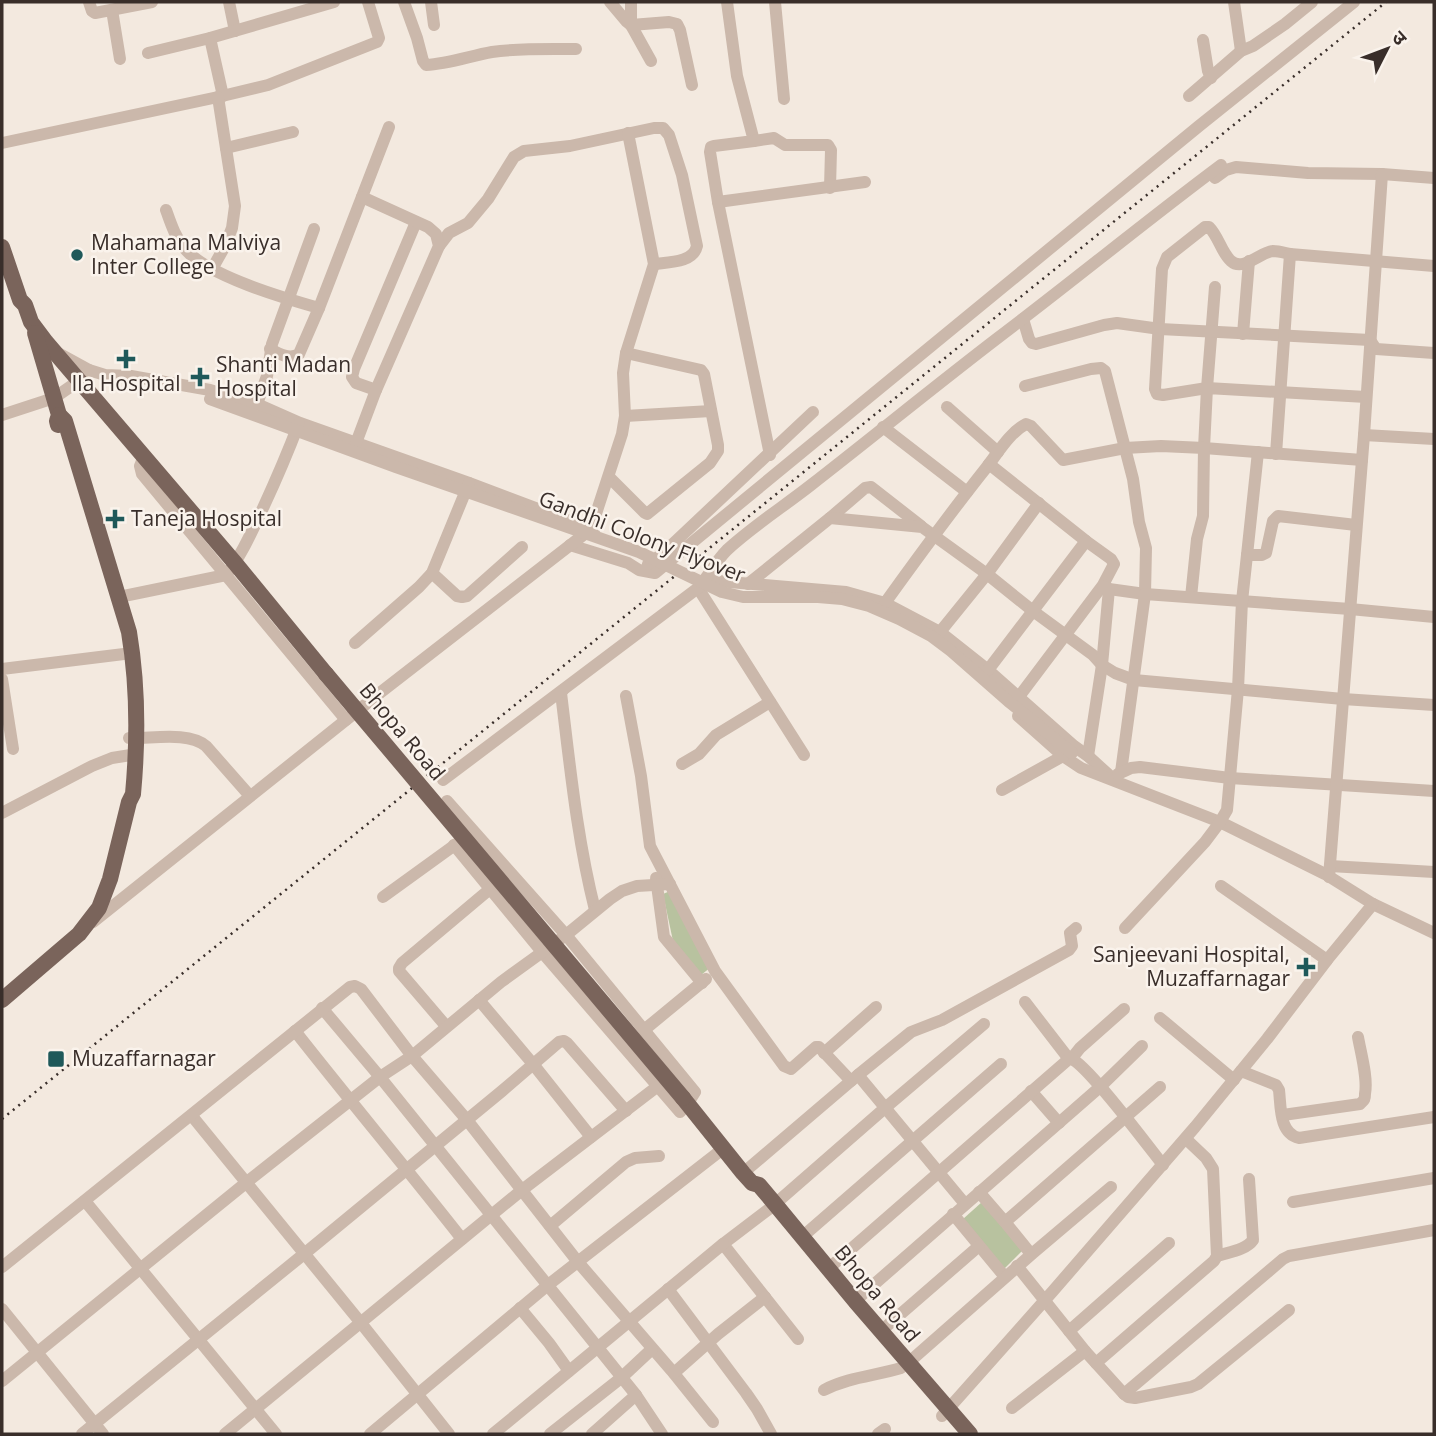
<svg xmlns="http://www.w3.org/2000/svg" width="1436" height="1436" font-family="'Open Sans','Noto Sans Devanagari',sans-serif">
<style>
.green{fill:#b8c29f}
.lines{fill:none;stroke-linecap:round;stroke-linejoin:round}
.minor{stroke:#cbb8ab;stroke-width:12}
.major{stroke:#7a645b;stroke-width:16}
.rail{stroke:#392e2a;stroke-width:2.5;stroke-dasharray:2 5;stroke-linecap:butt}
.minor-bridge{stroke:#cbb8ab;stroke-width:12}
.major-bridge{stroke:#7a645b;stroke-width:16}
.poi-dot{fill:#1f595a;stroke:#faf3ec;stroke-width:2.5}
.labels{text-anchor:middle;stroke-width:5;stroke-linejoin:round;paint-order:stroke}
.poi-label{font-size:21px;fill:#392e2a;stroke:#faf3ec;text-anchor:start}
.street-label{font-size:21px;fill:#392e2a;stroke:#faf3ec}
</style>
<rect width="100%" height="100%" fill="#f3e9df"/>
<g class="green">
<path d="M670,891L711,967L701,975L673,941L663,894Z"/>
<path d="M982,1202L1022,1251L1004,1269L963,1219Z"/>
</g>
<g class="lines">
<g class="minor">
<path d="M89,2L92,11L95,13L152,2"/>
<path d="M229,2L235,31"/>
<path d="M404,2L417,38L423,61L426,65C448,64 470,56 492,52C519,48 548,49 576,49"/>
<path d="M431,2L434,25"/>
<path d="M610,2L626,21L631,25L669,22L677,24L680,30L692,85"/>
<path d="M631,2V25L651,61"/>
<path d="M727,2L737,76L754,141L714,146L711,147L710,152L718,202L770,455"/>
<path d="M775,2L784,99"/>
<path d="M1234,2L1241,51"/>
<path d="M112,10L120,59"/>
<path d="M210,38L223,96"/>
<path d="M1203,40L1208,71L1211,78"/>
<path d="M148,53L210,38L334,2"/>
<path d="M1189,96L1241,51L1253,46L1285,24L1312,2"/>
<path d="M754,141L774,138L785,145H828L831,150L830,188"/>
<path d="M2,143L218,97L268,85L377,42L379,38L368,2"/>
<path d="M226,148L293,132"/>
<path d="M1215,178L1226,170L1236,167L1308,173L1382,174"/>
<path d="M718,202L865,182"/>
<path d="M166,210C171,224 175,237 185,249C208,276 284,298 319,308"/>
<path d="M439,246L449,233L468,223L488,199L514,157L524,151L570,146L654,128H663L669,135L682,175L697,246C693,263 669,262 654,264"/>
<path d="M212,269L225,246L232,228L235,206L218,97"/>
<path d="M1215,287L1207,388L1163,395L1157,394L1155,389L1162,269L1167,257L1205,227H1209C1219,237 1221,252 1231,261C1243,272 1260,252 1273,251C1279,251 1285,253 1290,254"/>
<path d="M1023,319L1029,339L1032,343L1036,344L1104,325L1117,323L1160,329L1370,340L1376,349L1434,353"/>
<path d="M1243,334L1249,261"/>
<path d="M270,349C279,354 290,360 299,354L319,308L389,127"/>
<path d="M58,353L89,370"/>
<path d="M1025,386L1091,369L1101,368L1105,371L1133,479L1139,522L1146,548L1145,594L1109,589"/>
<path d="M376,390L356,383L352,377L354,369L416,222"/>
<path d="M257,404L267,376L272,344L314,229"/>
<path d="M947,407L998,452"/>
<path d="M2,415L54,398L80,380L89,370L105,375L131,376L210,390L257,404L300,423L469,483L594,530"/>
<path d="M625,416L711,411"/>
<path d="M883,427L967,492"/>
<path d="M1364,435L1434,439"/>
<path d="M356,443L376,390L439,246L436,234L428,227L362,197"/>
<path d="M1276,454L1290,254L1434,266"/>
<path d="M144,456L140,466L142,474L346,720"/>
<path d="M1362,460L1204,448L1207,388L1366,397"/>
<path d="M989,464L1086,541L1111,559L1114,564L1103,585L1018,698"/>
<path d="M609,477L645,513L647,514L710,463L718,451V445L704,374L701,370L626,353"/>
<path d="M830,518L865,488L871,487L921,526"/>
<path d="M570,545L628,563L639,570L655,573L1199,126L1354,2"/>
<path d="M1247,555L1258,452"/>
<path d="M648,564L661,555L813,412"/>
<path d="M432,573L457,596L462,597L467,596L522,547"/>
<path d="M706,580L846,592L885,603L940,632L988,670L1074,746L1088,756L1110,776"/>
<path d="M748,584L830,518L922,527L987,574L1033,611L1093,655L1102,665L1115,673L1134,680L1343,699L1434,705"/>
<path d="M698,588L804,755"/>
<path d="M119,597L226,575C242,555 252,531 263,508C276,480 288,452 299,423"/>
<path d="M885,603C918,557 951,512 986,468C998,453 1009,433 1026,424L1031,426L1063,460L1125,448L1161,446L1204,448L1203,516L1197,539L1191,597"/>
<path d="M940,632L987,574L1039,503"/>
<path d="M355,643L419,587L432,573L469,483"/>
<path d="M2,669L132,653"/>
<path d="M988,670L1086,541"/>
<path d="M2,679L13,749"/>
<path d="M563,690L561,693C570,766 577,839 595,910"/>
<path d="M626,696L641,776L650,846L715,971L784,1066L791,1069L816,1047H819L851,1081"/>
<path d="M1018,716L1063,756L1081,768L1220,822L1325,874L1373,904L1434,933"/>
<path d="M129,738C151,739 188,731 206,746L250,796"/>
<path d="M1088,756L1102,665L1109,589L1103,586"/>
<path d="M682,764L699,754L716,735L770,702"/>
<path d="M1121,772L1145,594L1350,609L1434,617"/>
<path d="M1118,774L1131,768L1140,767L1230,778L1434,791"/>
<path d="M443,780L698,588C709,576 715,562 727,550C753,526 783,507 811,485C874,436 935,386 999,337C1073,281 1146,221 1221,165"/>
<path d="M1002,790L1063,756"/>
<path d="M447,801L566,935L695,1092L688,1103L680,1112L542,952L454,845"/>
<path d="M2,813L92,766L112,758L137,754"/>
<path d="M1330,866L1434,872"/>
<path d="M1329,877L1364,435L1382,174L1434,178"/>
<path d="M656,878L664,937L702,983"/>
<path d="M1221,886L1327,960"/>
<path d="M383,897L459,842"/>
<path d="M93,922L381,692L591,529L622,434L625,416L623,373L626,353L654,264L628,133"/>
<path d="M1125,928L1205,842L1220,822L1227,810L1238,689L1242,601L1247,555H1262L1266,553L1273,521L1278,516L1356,525"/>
<path d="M479,1000L533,1064L591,1137"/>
<path d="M1025,1002L1069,1059"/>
<path d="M322,1008L380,1077L636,1395L662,1434"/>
<path d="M1160,1018L1234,1080"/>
<path d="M446,1026L399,971V968L402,963L490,889"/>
<path d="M644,1030L706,979"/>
<path d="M295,1031C350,1101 407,1169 462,1239"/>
<path d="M824,1053L876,1007"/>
<path d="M1072,1058L1080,1048L1124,1009"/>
<path d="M1241,1071L1276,1085L1279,1090C1281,1107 1279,1133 1299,1138L1434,1117"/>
<path d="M858,1075L911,1032L942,1020L1069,950L1072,946L1070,933L1076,928"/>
<path d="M1031,1091L1059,1123"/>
<path d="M1283,1115L1360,1104C1364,1100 1365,1100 1365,1094C1368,1078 1361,1054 1358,1037"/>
<path d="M192,1116L361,1323L449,1434"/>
<path d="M743,1173L858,1075L965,1204"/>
<path d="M979,1192L1005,1222L1160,1087"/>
<path d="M85,1201L276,1434"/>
<path d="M1293,1202L1434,1178"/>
<path d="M775,1204L885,1108L984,1024"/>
<path d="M769,1209L723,1244L798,1339"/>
<path d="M953,1214L1005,1277"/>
<path d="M1005,1222L1031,1254"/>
<path d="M550,1226L626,1162L635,1158L659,1156"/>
<path d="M802,1237L1001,1064"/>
<path d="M1217,1256C1229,1252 1246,1250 1253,1240L1249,1179"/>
<path d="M1017,1266L1085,1351L1124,1394L1283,1259L1289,1256L1434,1230"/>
<path d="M2,1267L350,987L355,986L361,989L412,1056L467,1120L578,1262L672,1371L713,1422"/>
<path d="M828,1269L1070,1058C1087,1064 1148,1146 1163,1165"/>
<path d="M668,1289L746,1393L757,1409L771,1434"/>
<path d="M855,1301L1100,1087L1142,1046"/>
<path d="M520,1308L549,1343L569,1371"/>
<path d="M2,1309L103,1434"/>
<path d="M881,1331L979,1246"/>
<path d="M1069,1331L1169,1243"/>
<path d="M908,1363L1033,1253L1111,1187"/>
<path d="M1096,1363L1214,1261L1217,1256L1213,1169L1206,1158L1186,1139"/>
<path d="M674,1373L718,1334L765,1297"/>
<path d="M2,1381L247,1182L380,1077L412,1056L501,982L566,935L610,899L622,891L637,886L670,884"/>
<path d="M824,1390C849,1377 875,1376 901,1368"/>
<path d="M1124,1394L1128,1397L1135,1398L1191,1387L1198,1384L1289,1310"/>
<path d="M1012,1408L1085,1351"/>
<path d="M942,1416L1053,1291L1195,1127L1267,1039L1327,960L1373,904"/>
<path d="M82,1434L304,1254L502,1091L559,1042L564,1041L567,1043L626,1111"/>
<path d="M225,1434L522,1190L658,1086"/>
<path d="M370,1434L548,1285L724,1148"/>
<path d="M493,1434L723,1244"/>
<path d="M550,1434L621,1378L652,1349"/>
<path d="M592,1434L636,1395"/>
<path d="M878,1434L885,1429"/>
</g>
<g class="major">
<path d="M2,247L20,300L25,305L31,322L46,342L235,563L326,674"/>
<path d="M35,333L59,415L57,421L58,425"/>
<path d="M2,1000L79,934L99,908L110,879L129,802L133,794C138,740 138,686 129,632L65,421L59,415"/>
<path d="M683,1098L743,1173L752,1183L759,1185L775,1204L855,1301L970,1434"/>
</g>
<path class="rail" d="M2,1119L1386,2"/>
<path class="minor-bridge" d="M210,399L396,467L639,552L722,592L743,597H818L842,599L869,606L899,619L931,636L951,651L1008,701L1072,753"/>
<path class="major-bridge" d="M326,674L683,1098"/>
</g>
<g class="poi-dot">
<circle cx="77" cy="255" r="7"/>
<path d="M122.5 348.5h7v7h7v7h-7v7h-7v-7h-7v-7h7z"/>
<path d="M196.5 366.5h7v7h7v7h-7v7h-7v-7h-7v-7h7z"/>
<path d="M111.5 508.5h7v7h7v7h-7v7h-7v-7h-7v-7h7z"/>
<path d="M1302.5 956.5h7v7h7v7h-7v7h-7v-7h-7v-7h7z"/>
<rect x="47" y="1050" width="18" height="18" rx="3.5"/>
</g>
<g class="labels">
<g class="poi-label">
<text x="91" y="250">Mahamana Malviya<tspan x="91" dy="24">Inter College</tspan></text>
<text x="216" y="372">Shanti Madan<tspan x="216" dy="24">Hospital</tspan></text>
<text x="126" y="391" text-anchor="middle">Ila Hospital</text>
<text x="131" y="526">Taneja Hospital</text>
<text x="1290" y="962" text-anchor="end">Sanjeevani Hospital,<tspan x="1290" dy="24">Muzaffarnagar</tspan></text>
<text x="72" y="1066">Muzaffarnagar</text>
</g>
<g class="street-label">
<text transform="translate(642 537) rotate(21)" y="7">Gandhi Colony Flyover</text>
<text transform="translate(402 732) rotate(50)" y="7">Bhopa Road</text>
<text transform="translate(877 1294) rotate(50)" y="7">Bhopa Road</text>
</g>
</g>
<rect width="1436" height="1436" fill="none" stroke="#392e2a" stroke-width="7"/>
<g transform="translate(1387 49) rotate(48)" stroke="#faf3ec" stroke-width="5" paint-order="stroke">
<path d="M0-5L12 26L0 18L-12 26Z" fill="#392e2a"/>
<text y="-10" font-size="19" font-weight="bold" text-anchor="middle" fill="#392e2a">उ</text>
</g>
</svg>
